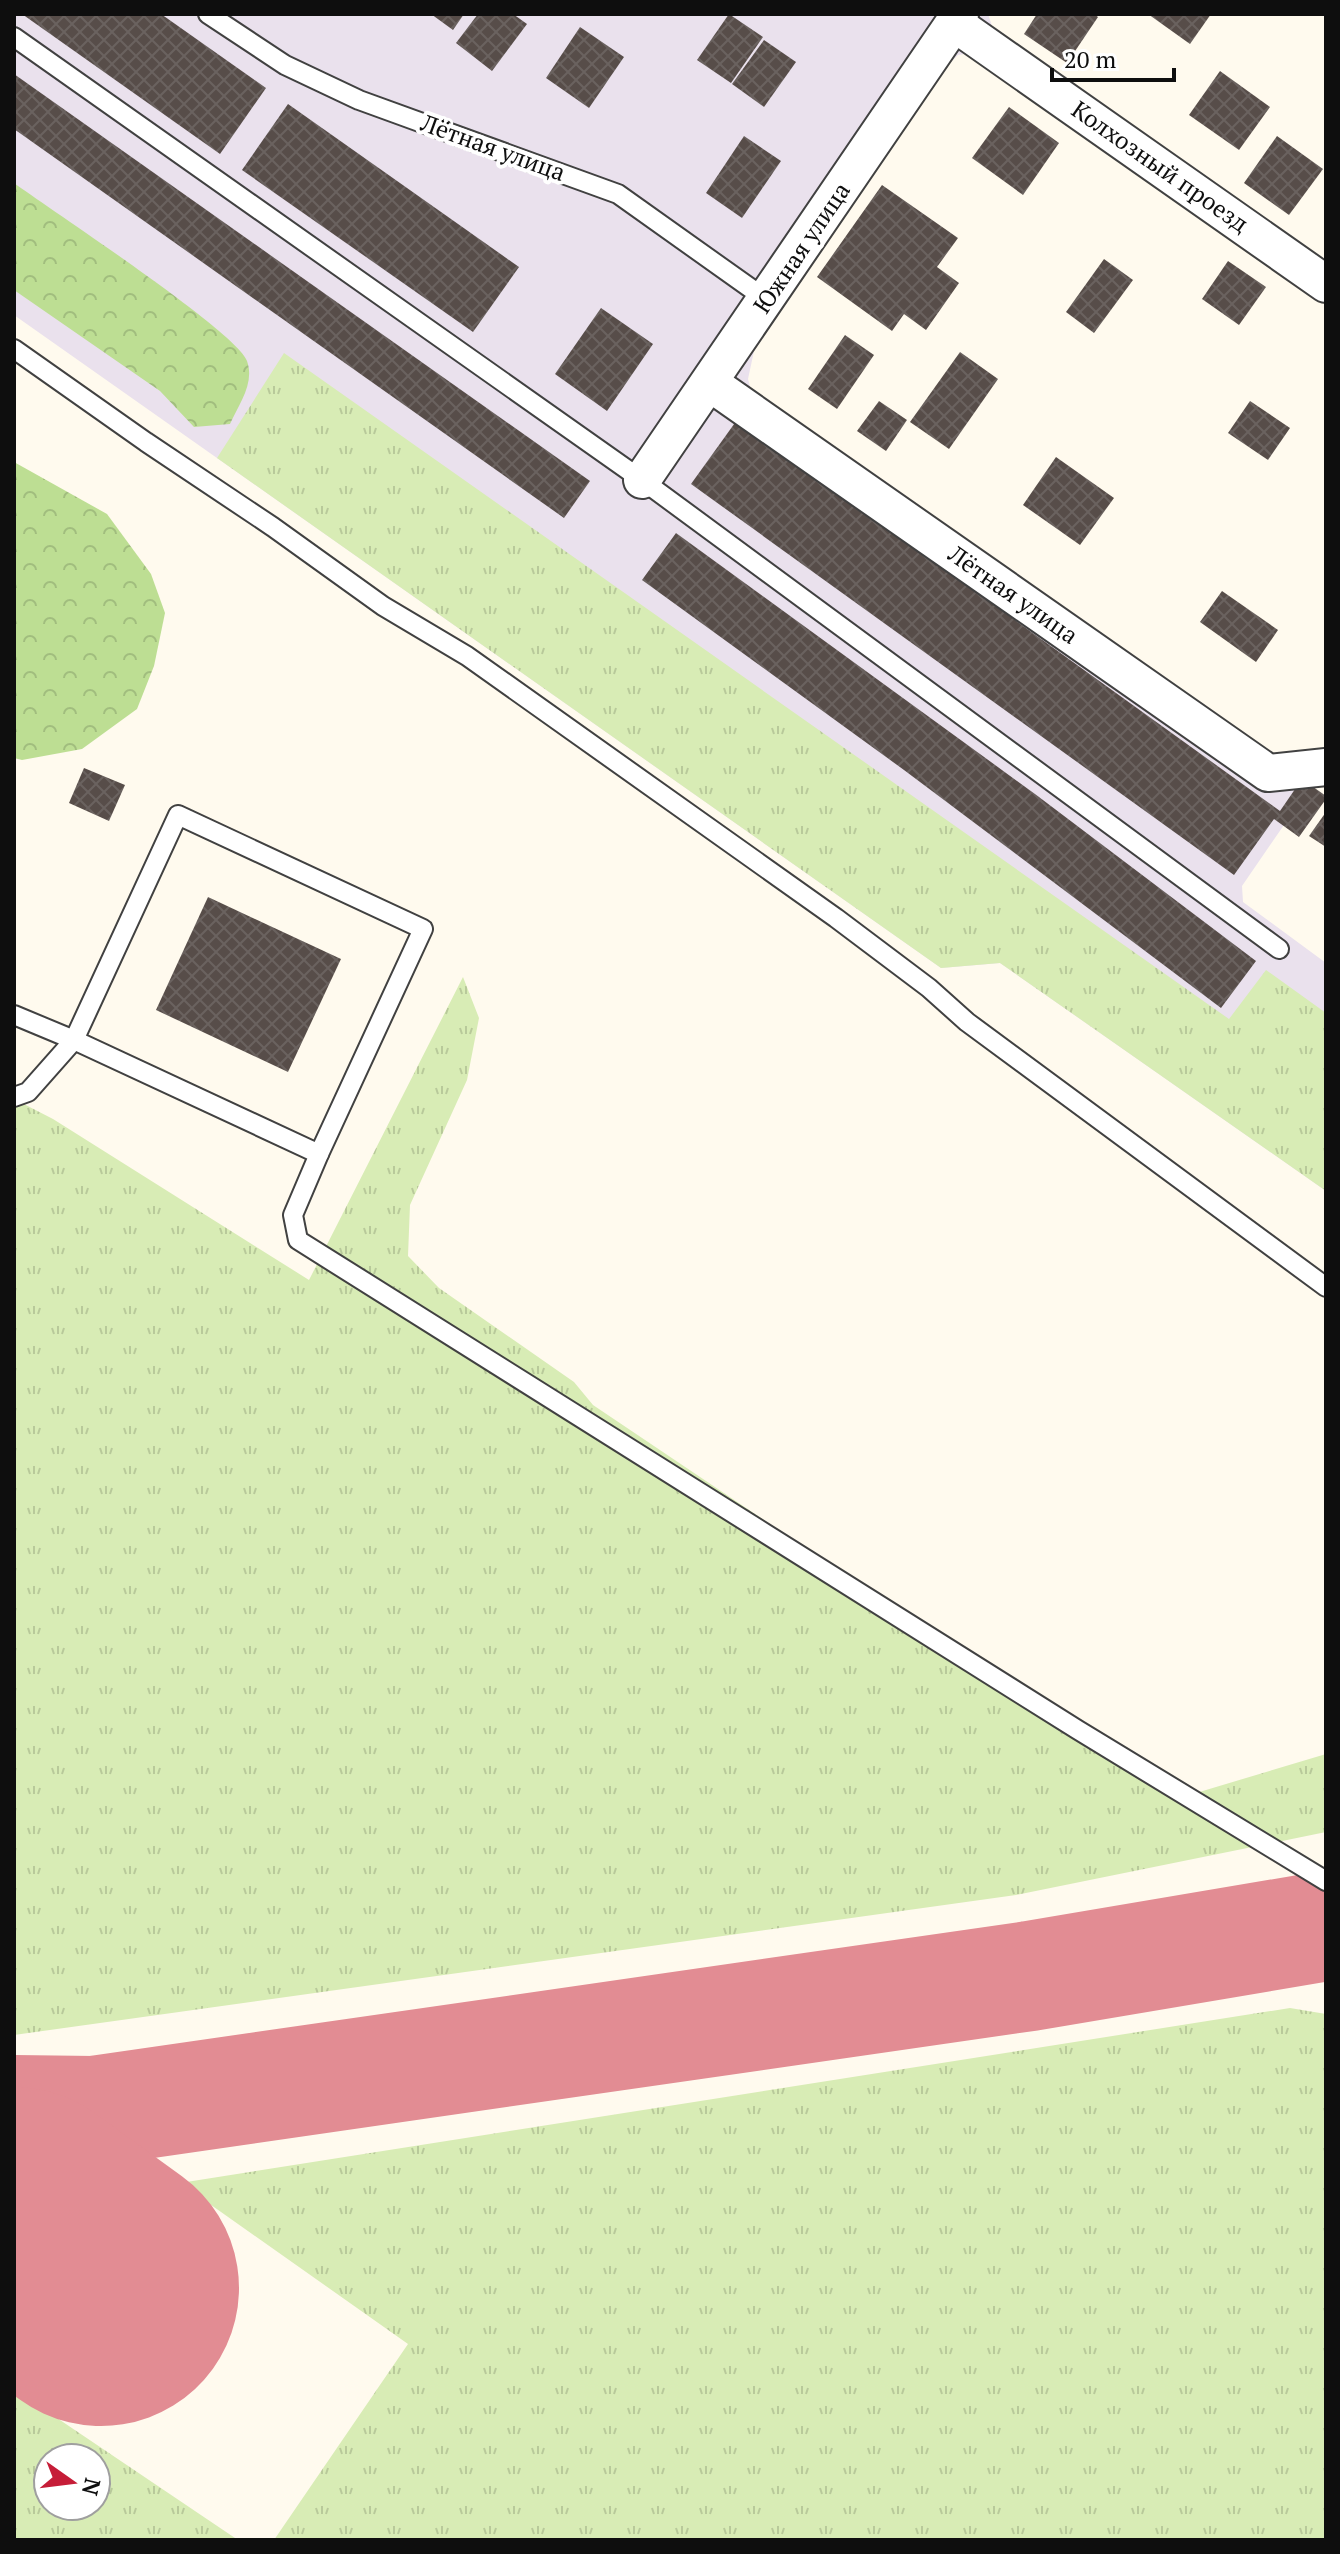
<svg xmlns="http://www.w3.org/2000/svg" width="1340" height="2554" font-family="'PT Serif',serif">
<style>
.industrial{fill:#eae1ed}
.grass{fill:url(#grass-tufts);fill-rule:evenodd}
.forest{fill:url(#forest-crowns)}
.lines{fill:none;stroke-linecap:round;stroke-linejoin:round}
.taxiway{stroke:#e28c93;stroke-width:110}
.runway{stroke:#e28c93;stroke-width:276}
.building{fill:url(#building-cross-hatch)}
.lane-casing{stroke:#414141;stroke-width:22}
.street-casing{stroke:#414141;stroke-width:40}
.lane{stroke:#fff;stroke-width:18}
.street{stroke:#fff;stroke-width:36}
.labels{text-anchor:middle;stroke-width:8;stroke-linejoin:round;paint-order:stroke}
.street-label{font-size:24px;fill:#0e0e0e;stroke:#fff}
</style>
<defs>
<pattern id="grass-tufts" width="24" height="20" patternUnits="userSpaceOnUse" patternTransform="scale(2)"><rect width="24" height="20" fill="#d8ecb5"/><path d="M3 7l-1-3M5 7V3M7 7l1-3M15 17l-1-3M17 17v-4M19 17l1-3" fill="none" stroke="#b8c99a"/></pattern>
<pattern id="forest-crowns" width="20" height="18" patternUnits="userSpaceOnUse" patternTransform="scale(2)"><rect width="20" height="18" fill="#bdde93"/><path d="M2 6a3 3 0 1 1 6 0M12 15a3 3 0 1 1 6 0" fill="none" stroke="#a1bd7e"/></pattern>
<pattern id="building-cross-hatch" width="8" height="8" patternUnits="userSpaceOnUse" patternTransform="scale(2)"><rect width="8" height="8" fill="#574d49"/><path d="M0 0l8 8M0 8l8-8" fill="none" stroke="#6a625f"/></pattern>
</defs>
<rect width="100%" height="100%" fill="#fffaee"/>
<path class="industrial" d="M14,14H988L994,32L971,53L958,55L948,65L754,351L748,379L752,394L1308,790L1242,886L1243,902L1326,963V1191L1000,963L941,968L14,315Z"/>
<g class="grass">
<path d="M284,353L1229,1019L1266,970L1326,1013V1191L1000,963L941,968L217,458Z"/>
<path d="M463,977L479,1018L467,1080L410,1205L408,1256L439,1288L574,1382L593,1405L1162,1788L1196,1793L1326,1754V1832L1016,1895L14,2035V1099L53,1119L309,1280Z"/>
<path d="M1290,2008L1326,2014V2540H274L408,2344L180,2183Z"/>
<path d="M14,2389L238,2540H14ZM96,2458V2506H48V2458Z"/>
</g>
<g class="forest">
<path d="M14,183C51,210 237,332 247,361C255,383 239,404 230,424L194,427L160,391L14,290Z"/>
<path d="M14,462L107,514L151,574L165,613L154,666L137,709L82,749L22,760L14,758Z"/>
</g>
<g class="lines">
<path class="taxiway" d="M14,2110L94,2111L1030,1976L1326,1926"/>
<path class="runway" d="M14,2225L101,2288"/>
</g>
<g class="building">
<path d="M22,14H161L266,88L220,154Z"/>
<path d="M431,14H464L453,30Z"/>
<path d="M478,14H513L527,24L492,71L456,43Z"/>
<path d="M729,14L763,37L731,83L697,60Z"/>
<path d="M1037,14H1094L1098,17L1067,63L1024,34Z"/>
<path d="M1148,14H1211L1190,44Z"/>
<path d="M580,27L624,57L589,108L546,78Z"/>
<path d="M764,40L796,62L764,107L732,84Z"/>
<path d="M1220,71L1270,107L1239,150L1189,115Z"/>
<path d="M14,74L590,481L564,518L14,129Z"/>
<path d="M288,104L519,267L473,332L242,170Z"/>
<path d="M1009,107L1059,143L1023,195L972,158Z"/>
<path d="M744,136L781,161L742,218L706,193Z"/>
<path d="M1277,136L1323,169L1289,215L1244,183Z"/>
<path d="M882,185L958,238L937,267L959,283L926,330L904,314L892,331L817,277Z"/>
<path d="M1104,259L1133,280L1094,333L1066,312Z"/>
<path d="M1228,261L1266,287L1239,325L1202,299Z"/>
<path d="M601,308L653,344L607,411L555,374Z"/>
<path d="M845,335L874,355L837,409L808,389Z"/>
<path d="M960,352L998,379L949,449L910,422Z"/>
<path d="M879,401L907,420L886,451L857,431Z"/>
<path d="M1250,401L1290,428L1268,460L1228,433Z"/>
<path d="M737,420L1280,811L1302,779L1326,796V799L1299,837L1274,819L1234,875L691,484Z"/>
<path d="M1056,457L1114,498L1080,545L1023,505Z"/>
<path d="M676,533L1035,794L1256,961L1221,1008L904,770L642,580Z"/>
<path d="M1222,591L1278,630L1256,662L1200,622Z"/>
<path d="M84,768L125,785L109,821L69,803Z"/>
<path d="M1326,812V847L1309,836Z"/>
<path d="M208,897L341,959L288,1072L156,1010Z"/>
</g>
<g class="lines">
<defs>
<g id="lane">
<path d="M208,14L285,65L359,100L618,194L767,300"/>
<path d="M14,37L642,480L1279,949"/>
<path d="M14,349L146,442L273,527L383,606L467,656L836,918L929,988L967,1022L1326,1287"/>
<path d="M178,815L423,929L319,1154L74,1040Z"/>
<path d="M14,1015L74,1040L28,1092L14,1097"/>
<path d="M319,1154L293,1215L298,1240L1078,1730L1326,1881"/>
</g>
<g id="street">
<path d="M954,23L1326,284"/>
<path d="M710,383L1268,773L1326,767"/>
<path d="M642,480L960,14"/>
</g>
</defs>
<use href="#lane" class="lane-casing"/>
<use href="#street" class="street-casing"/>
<use href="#lane" class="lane"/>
<use href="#street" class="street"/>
</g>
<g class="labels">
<g class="street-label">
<text transform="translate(493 148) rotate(20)" y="8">Лётная улица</text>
<text transform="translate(1160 167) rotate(35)" y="8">Колхозный проезд</text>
<text transform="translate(802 248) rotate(-56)" y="8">Южная улица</text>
<text transform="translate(1013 595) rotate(35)" y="8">Лётная улица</text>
</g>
</g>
<rect width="1340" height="2554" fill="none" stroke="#0e0e0e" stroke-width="32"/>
<g transform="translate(72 2482) rotate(104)"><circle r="38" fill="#ffffff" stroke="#9f9f9f" stroke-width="2"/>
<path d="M0-6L14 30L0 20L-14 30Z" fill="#c61d38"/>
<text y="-12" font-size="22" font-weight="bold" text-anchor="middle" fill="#0e0e0e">N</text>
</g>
<path d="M1052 68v12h122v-12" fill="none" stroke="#0e0e0e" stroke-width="4"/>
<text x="1064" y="68" font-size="24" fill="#0e0e0e" stroke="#ffffff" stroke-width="6" paint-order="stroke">20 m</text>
</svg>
